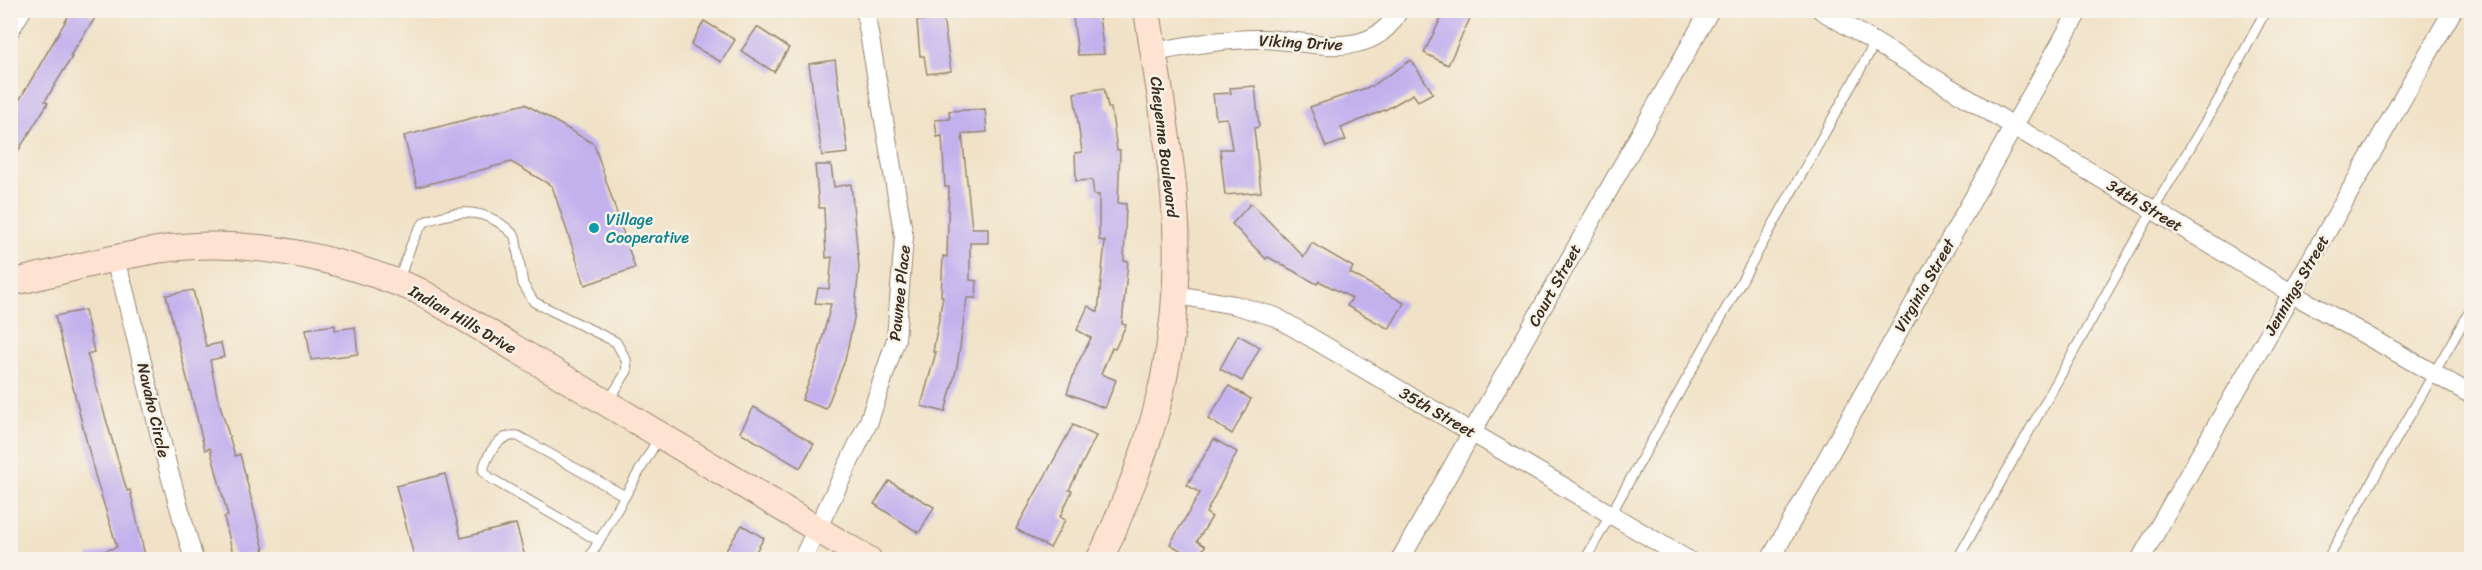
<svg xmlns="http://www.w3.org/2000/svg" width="2482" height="570" font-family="Sriracha,sans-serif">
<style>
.building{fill:#c3b1ee}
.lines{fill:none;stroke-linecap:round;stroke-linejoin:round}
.lane-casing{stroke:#968672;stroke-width:11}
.street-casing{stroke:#968672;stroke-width:20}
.secondary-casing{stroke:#968672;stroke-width:28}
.lane{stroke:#fff;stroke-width:9}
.street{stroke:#fff;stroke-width:18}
.secondary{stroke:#fee3d2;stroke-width:26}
.culture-dot{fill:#0f9aa8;stroke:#f7f3e8;stroke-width:2}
.labels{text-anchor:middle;stroke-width:5;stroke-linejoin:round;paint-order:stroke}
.street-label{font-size:16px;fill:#3b2a1e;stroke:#f7f3e8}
.culture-label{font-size:16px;fill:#0d838f;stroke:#f7f3e8;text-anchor:start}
</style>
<rect width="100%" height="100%" fill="#f7f3e8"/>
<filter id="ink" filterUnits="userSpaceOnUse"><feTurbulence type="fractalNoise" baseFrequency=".0167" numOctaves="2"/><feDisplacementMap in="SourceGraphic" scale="12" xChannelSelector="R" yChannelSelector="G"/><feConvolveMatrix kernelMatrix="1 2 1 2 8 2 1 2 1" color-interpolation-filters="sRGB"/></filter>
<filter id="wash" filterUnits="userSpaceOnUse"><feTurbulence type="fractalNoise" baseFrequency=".008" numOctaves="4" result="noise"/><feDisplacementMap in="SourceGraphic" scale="24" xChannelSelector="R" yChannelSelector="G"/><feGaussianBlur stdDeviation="1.35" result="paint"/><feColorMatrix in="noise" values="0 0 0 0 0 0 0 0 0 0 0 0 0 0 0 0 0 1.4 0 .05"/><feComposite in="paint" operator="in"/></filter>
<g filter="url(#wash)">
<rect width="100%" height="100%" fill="#f1e2c7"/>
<g id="blocks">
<g class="building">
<path d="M72,10H83L95,18L70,56L72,57L45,101L48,103L10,164V116Z"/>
<path d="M1072,10H1098L1104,54L1078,55Z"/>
<path d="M1445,10H1474L1448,65L1424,53Z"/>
<path d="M943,17L951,71L927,74L924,56H920L917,21Z"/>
<path d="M704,21L735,40L721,62L691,45Z"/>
<path d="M757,27L789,48L774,72L741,51Z"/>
<path d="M835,60L848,153L822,156L809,64Z"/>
<path d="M1411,60L1433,93L1418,101L1413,94L1387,109L1341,128L1346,140L1326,147L1310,107L1372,86Z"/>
<path d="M1255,86L1259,127L1254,128L1261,192L1225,195L1220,149H1232L1227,118L1216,119L1213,94L1231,93L1230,88Z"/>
<path d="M1104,88L1108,108H1111L1117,150H1120L1118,203L1126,204L1124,261H1128L1122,324L1126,325L1115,349L1112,348L1101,374L1116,380L1105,408L1067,393L1077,365L1091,338L1077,330L1088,306L1098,312L1105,241L1099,240V195H1094L1092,180L1076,181L1075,153L1082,152L1074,93Z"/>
<path d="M525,104L594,144L635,268L585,285L552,186L511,162L417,187L404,136Z"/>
<path d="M985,109L987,132L962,134L972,228H988V243H970V280L977,281L976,298H967L957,367L945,412L921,406L936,352H933L943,296H941L943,256L947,257L949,187H945L942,136L937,137L935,120L950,119L949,111Z"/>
<path d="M815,165H831L834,187L851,184L859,267L854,319L845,360L826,409L802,400L817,360L831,304L815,303L818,288L829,289L832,257L826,258L824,208H819Z"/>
<path d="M1251,203L1304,257L1312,243L1353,267L1350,273L1404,303L1389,329L1347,306L1352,298L1319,281L1317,284L1268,257L1266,259L1232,224Z"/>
<path d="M193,290L206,346L221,343L224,357L210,360L217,395L235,456L240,454L264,550L234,558L224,517L228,516L210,448L205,450L166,295Z"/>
<path d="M85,310L94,352L87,354L127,491L130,490L146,560H89L88,556L117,547L95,475L55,316Z"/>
<path d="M335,325V330L355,327L358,354L311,360L306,329Z"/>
<path d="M1238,335L1260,347L1242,381L1220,369Z"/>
<path d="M1229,386L1251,399L1232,434L1208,419Z"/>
<path d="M754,407L814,444L800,468L740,432Z"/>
<path d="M1073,425L1096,436L1069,490L1072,491L1060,517L1065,520L1050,548L1016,529Z"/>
<path d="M1214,439L1237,452L1206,513L1212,517L1197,541L1205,546L1196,560L1170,544L1200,493L1187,485Z"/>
<path d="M445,474L461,538L516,524L526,560H415L396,486Z"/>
<path d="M889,481L934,507L919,533L874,504Z"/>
<path d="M742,525L764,538L751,560H725L728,553L725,552Z"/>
</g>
</g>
</g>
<g filter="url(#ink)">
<use href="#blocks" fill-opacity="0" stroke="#968672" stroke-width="1.5"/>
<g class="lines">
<defs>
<g id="lane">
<path d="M398,282C404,267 413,232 425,222C429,219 437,218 443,216C471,208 494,214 515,236L523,284L534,302L616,342L626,360L627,371L608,402"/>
<path d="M599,541L490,478L483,470C488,453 499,433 518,436L625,496"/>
<path d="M588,560L659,437"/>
<path d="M1585,560L1875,43"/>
<path d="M1957,560L2153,210L2220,97L2266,10"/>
<path d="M2327,560L2472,307"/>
</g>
<g id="street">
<path d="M1821,10L2291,293L2472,395"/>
<path d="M10,30L22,10"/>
<path d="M1153,52C1188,46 1226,38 1262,39C1310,40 1372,64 1399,10"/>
<path d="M114,260L123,285L168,468L194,560"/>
<path d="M1177,295L1235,305L1276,317L1688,560"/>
<path d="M802,560L869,421L896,339L904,237L865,10"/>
<path d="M1400,560L1710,10"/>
<path d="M1770,560L2079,10"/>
<path d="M2140,560L2453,10"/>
</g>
<g id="secondary">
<path d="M10,283C59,272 108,258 157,250C246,236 337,257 419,291L869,560"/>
<path d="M1099,560C1109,542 1116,524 1123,506C1166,407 1184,303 1174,195C1168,134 1156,72 1147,10"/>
</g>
</defs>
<use href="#lane" class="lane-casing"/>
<use href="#street" class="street-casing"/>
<use href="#secondary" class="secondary-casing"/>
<use href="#lane" class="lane"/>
<use href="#street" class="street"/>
<use href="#secondary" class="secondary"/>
</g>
</g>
<circle class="culture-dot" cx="594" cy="228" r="6"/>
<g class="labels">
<g class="street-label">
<text transform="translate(1301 42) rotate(3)" y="6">Viking Drive</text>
<text transform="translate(1165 147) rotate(83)" y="6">Cheyenne Boulevard</text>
<text transform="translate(2145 205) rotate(31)" y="6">34th Street</text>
<text transform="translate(1554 285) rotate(-61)" y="6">Court Street</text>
<text transform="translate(1924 285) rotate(-60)" y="6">Virginia Street</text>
<text transform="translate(2296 285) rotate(-60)" y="6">Jennings Street</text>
<text transform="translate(899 293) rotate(-84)" y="6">Pawnee Place</text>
<text transform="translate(463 319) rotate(30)" y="6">Indian Hills Drive</text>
<text transform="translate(154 410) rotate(77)" y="6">Navaho Circle</text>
<text transform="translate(1438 412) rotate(30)" y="6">35th Street</text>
</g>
<g class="culture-label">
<text x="606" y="225">Village<tspan x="606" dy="18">Cooperative</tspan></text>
</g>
</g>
<rect width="2482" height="570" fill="none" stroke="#f7f3e8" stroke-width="36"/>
</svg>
